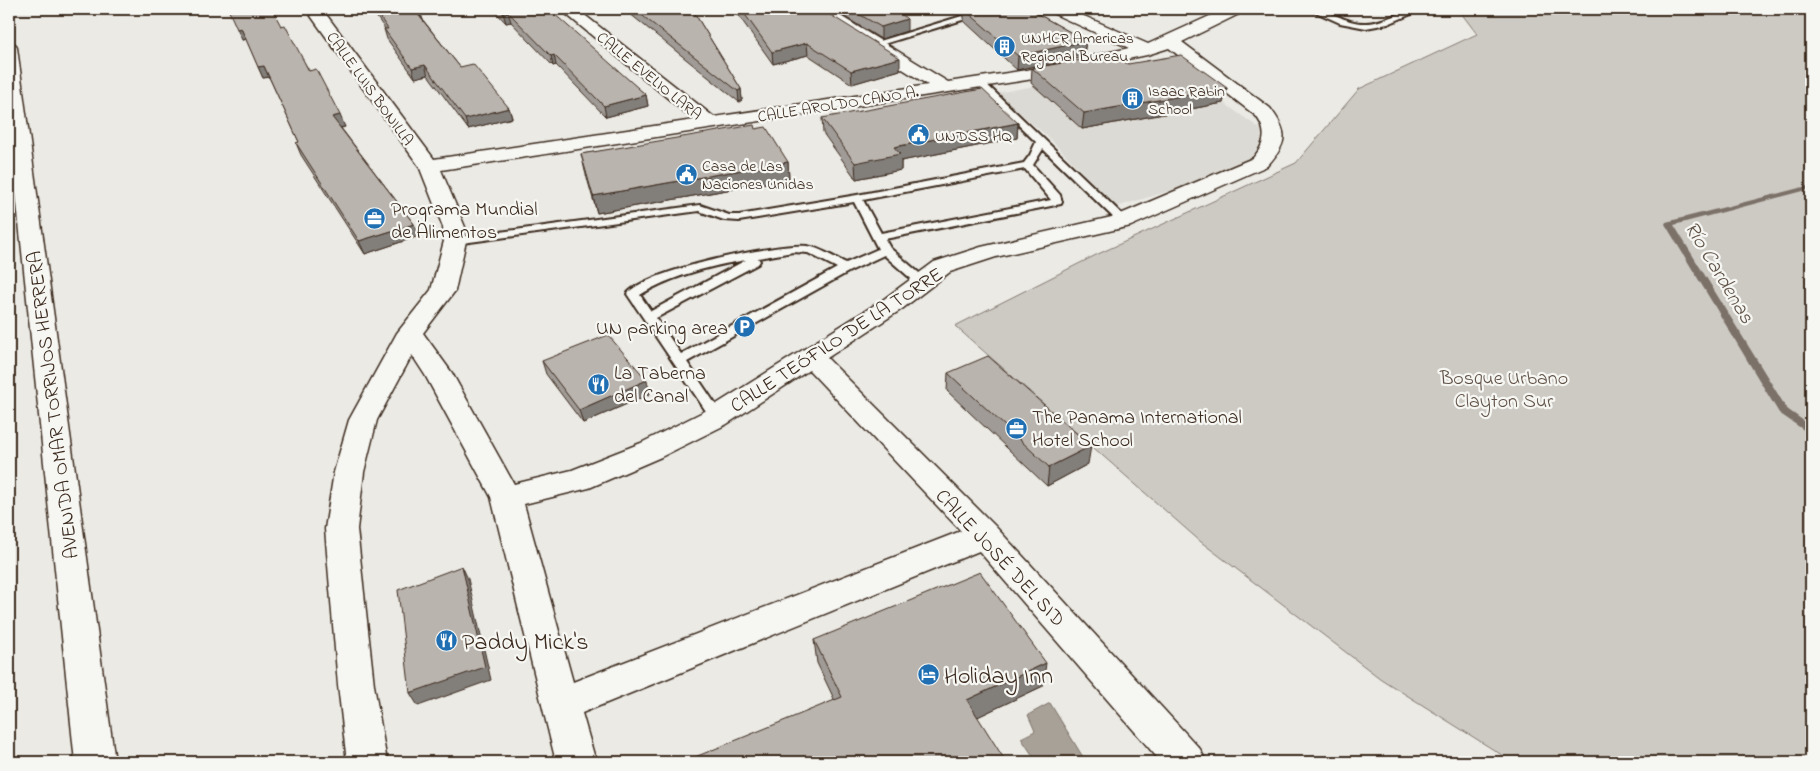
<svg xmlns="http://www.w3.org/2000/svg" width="1820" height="771" font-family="'Indie Flower',sans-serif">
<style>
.built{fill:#dcdad4}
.green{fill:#cdcac4;stroke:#847a71}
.water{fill:#a8a198;stroke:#7c7167}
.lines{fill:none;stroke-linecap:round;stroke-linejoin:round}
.stream{fill:#7c7167;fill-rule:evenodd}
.service-casing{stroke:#3b2a1e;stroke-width:4}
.minor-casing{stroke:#3b2a1e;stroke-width:3}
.primary-casing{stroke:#3b2a1e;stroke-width:3}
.service{fill:#f6f6f2;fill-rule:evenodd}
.minor{fill:#f6f6f2;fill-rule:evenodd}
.primary{fill:#f6f6f2;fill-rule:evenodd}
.wall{fill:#a09b96;stroke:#3b2a1e}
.shaded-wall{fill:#827e7a;stroke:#3b2a1e}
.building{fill:#bab4ae;stroke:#3b2a1e}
.labels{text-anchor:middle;stroke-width:4.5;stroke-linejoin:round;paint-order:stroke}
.far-poi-label{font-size:16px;fill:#3b2a1e;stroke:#f6f6f2;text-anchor:start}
.far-street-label{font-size:16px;fill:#3b2a1e;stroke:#f6f6f2}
.poi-label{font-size:20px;fill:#3b2a1e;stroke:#f6f6f2;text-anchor:start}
.street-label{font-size:20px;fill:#3b2a1e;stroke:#f6f6f2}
.park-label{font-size:20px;fill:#605248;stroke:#f6f6f2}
.water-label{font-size:21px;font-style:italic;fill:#615449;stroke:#f6f6f2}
.near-poi-label{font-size:24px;fill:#3b2a1e;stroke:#f6f6f2;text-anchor:start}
</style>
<rect width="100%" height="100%" fill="#ebeae5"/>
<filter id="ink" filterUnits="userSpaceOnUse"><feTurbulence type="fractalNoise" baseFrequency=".02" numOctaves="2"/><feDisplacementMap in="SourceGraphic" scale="10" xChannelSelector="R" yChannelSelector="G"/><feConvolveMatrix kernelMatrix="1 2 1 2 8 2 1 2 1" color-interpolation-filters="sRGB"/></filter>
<g filter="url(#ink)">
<path class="built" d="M1159,57L1262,130L1261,145L1251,157L1216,177L1116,207L1049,138L997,93L1089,76Z"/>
<path class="green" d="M1458,9H1811V762H1513L1381,679L1201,542L955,326L1096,255L1296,163L1359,89L1477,34Z"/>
<path class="water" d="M1050,703L1086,762H1055L1050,756L1037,762L1021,738L1035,731L1028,715Z"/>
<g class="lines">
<path class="stream" d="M1811,185V189L1674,225L1787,409L1811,426V435L1779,413L1665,224L1666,222Z"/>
<defs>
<g id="service">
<path d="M1309,9C1329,8 1345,24 1366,23C1386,23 1403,8 1423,9L1388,24L1366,28L1340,23Z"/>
<path d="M962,16L969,18L877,46L870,44Z"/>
<path d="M978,78L981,79L1127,219L1129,221L1127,223H1119L1043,149L1033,165L1060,195L1062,202L1061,204L885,239L890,248L925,278L927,281L925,284H917L884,255L850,271L687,362L722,414L724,417L722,420H712L627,294C646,270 776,243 807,246C821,248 834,258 846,263L878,249L854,202L739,221L724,220L699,211L455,244L449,241L455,238L700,205L729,215H739L857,195L1024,163L1030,155L1036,142L975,83L974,81ZM1025,169L1051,200L881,233L863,200ZM793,252L808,253L837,268L681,354L656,318L758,264L760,261L758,258ZM746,260L651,311L640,295C671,276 710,266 746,260Z"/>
</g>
<path id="minor" d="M306,9H322L434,159L694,120L560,9H577L714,117L928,85L812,12L810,9H829L948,82L1027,70L1129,48L1050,12L1048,9H1068L1148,44L1225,9H1245L1243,12L1182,42L1270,108C1289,133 1288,143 1267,166L1131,226L996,257L950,272L902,309L827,358L995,526L1200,749L1206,762H1161L979,551L582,713L596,762H556L491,497L425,375L412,355L377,420L364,472L357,529L374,685L387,762H347L338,685L325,529L334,472L349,420L397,333L431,290L444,241L443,227L419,166ZM1169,48L1256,116C1268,132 1265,144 1253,158L1116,216L981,247L934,262L884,299L707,410L641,443L572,470L514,484L452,373L423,333L455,291L466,241L465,227L441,170L1027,80L1147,55ZM809,370L961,531L573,682L524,504L589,488L661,457L727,424Z"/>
<path id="primary" d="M9,43L15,44L17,48L115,762H75L9,126Z"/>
</defs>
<use href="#service" class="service-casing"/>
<use href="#minor" class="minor-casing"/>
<use href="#primary" class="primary-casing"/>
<use href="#service" class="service"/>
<use href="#minor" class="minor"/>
<use href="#primary" class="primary"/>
</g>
<g class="wall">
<path d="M371,9H418L423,20L460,67L509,108L512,118L468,129L428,75L415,78L387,39L384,29H385Z"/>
<path d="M493,9H543L646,95L648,106L606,117L556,65L553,66L511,22L506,23Z"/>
<path d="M624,9H692L741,89L742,100L739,102Z"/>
<path d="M734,9H821L900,70L852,84L808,55L773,64Z"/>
<path d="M832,9H896L907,31L881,39Z"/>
<path d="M950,9H1029L1086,41L1084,54L1017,70L964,21V15L963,14L957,15Z"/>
<path d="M281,26L345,127L341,128L414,224L419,236L365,254L301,155L296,143L299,142L269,77L263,78L246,39L242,40Z"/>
<path d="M1128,64L1227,88L1223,103L1082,129L1031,83L1032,68Z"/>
<path d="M822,118L1018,123L1017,138L901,161V170L856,179L823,133Z"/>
<path d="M755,129L788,162L789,179L597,213L585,171L581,154Z"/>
<path d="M542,361L650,394L583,423L546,374Z"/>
<path d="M948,373L1088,464L1047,486L947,391Z"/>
<path d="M814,640L1043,686L977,717L835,701L817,663Z"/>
</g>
<g class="shaded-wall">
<path d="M958,9H963V14L957,15Z"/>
<path d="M420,11L423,20L416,12Z"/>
<path d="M508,12L511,22L506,23L503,13Z"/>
<path d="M907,19V31L881,39V27Z"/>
<path d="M241,28L246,39L242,40L237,29Z"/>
<path d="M1086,41L1084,54L1017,70L1018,56Z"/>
<path d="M807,43L808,55L773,64L772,52Z"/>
<path d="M554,55L556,65L553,66L551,56Z"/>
<path d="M900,58V70L852,84L851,71Z"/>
<path d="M425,65L428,75L415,78L412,68Z"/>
<path d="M264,66L269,77L263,78L258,67Z"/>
<path d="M1227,88L1223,103L1082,129L1084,113Z"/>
<path d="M741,89L742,100L739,102L738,91Z"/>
<path d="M646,95L648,106L606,117L604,106Z"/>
<path d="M509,108L512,118L468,129L465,119Z"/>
<path d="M340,115L345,127L337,128L332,117Z"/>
<path d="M1018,123L1017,138L901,161V170L856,179L855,163L894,147Z"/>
<path d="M788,162L789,179L597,213L593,196Z"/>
<path d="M414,224L419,236L365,254L359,241Z"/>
<path d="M647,380L650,394L583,423L579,410Z"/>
<path d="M1091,446L1088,464L1047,486L1049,467Z"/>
<path d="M462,566L468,579L491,680L418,706L410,693Z"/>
<path d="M1046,663L1043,686L965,723L967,700Z"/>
</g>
<g class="building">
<path d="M228,9H272L281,26L285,25L309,71L316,69L340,115L332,117L414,224L359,241L296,143L299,142L264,66L258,67L241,28L237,29Z"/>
<path d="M374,9H418L420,11L416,12L460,67L473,64L509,108L465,119L425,65L412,68L384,29H388Z"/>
<path d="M499,9H543L546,12L551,11L646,95L604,106L554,55L551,56L508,12L503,13Z"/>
<path d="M634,9H692L741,89L738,91Z"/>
<path d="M741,9H821L900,58L851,71L807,43L772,52Z"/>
<path d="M850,9H896L907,19L881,27Z"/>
<path d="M964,9H1029L1086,41L1018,56Z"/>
<path d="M1112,55L1128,64L1181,55L1227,88L1084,113L1032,68Z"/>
<path d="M982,89L1018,123L894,147L900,154L855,163L822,118Z"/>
<path d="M754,125L755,129L766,127L788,162L593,196L581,154Z"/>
<path d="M608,335L647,380L579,410L542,361Z"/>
<path d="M988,356L1091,446L1049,467L948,373Z"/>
<path d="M462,566L485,667L410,693L398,590Z"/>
<path d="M980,572L1046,663L967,700L1006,762H683L842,697L814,640Z"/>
<path d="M1105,759L1106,762H1099Z"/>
</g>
</g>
<defs>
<symbol id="building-disc" viewBox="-11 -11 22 22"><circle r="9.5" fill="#1f6fb2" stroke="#f6f6f2"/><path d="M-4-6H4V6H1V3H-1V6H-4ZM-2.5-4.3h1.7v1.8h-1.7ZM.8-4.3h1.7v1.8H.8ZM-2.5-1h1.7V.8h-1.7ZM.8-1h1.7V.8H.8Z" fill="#fff"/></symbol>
<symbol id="civic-disc" viewBox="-11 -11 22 22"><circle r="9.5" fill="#1f6fb2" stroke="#f6f6f2"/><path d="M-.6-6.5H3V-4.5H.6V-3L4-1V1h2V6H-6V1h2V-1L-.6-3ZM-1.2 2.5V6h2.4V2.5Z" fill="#fff"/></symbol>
<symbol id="office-disc" viewBox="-11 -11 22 22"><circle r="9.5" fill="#1f6fb2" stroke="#f6f6f2"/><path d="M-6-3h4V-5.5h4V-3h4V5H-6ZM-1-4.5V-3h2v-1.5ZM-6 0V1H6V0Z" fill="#fff"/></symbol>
<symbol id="parking-disc" viewBox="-11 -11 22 22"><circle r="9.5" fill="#1f6fb2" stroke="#f6f6f2"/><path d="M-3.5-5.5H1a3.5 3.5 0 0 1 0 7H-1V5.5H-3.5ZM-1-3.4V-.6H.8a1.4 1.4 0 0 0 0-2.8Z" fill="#fff"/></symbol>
<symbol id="restaurant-disc" viewBox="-11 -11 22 22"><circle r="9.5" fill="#1f6fb2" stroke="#f6f6f2"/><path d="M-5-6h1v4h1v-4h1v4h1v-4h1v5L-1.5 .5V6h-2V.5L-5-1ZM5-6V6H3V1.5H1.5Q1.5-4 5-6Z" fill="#fff"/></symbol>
<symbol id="hotel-disc" viewBox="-11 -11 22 22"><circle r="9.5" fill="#1f6fb2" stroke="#f6f6f2"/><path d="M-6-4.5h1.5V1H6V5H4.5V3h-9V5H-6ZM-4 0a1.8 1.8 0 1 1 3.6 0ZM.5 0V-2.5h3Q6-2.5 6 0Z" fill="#fff"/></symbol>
</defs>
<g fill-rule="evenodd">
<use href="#building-disc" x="992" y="34" width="25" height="25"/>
<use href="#building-disc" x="1120" y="86" width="25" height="25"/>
<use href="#civic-disc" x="906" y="122" width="25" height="25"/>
<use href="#civic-disc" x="674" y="162" width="25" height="25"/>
<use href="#office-disc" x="362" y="206" width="25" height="25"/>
<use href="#parking-disc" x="732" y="314" width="25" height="25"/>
<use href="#restaurant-disc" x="586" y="372" width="25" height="25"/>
<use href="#office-disc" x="1004" y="416" width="25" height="25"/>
<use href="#restaurant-disc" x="434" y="628" width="25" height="25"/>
<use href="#hotel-disc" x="916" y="662" width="25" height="25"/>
</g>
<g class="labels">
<g class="far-poi-label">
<text x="1021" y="43">UNHCR Americas<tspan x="1021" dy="18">Regional Bureau</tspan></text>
<text x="1148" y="96">Isaac Rabin<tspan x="1148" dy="18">School</tspan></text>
<text x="935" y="141">UNDSS HQ</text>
<text x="702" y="171">Casa de Las<tspan x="702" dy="18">Naciones Unidas</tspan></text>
</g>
<g class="far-street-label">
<text transform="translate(650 75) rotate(39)" y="6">CALLE EVELIO LARA</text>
<text transform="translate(371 88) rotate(54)" y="6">CALLE LUIS BONILLA</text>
<text transform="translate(838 103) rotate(-9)" y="6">CALLE AROLDO CANO A.</text>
</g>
<g class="poi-label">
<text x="391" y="215">Programa Mundial<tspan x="391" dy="23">de Alimentos</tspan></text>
<text x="728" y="334" text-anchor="end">UN parking area</text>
<text x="614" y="379">La Taberna<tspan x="614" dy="23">del Canal</tspan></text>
<text x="1032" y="423">The Panama International<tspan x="1032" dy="23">Hotel School</tspan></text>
</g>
<g class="street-label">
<text transform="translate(836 339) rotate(-33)" y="7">CALLE TEÓFILO DE LA TORRE</text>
<text transform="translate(52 405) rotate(-97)" y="7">AVENIDA OMAR TORRIJOS HERRERA</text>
<text transform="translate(1001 557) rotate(47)" y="7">CALLE JOSÉ DEL SID</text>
</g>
<g class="park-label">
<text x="1504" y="384">Bosque Urbano<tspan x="1504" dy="23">Clayton Sur</tspan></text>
</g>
<g class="water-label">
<text transform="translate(1720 272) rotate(59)" y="7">Río Cardenas</text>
</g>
<g class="near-poi-label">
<text x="462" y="649">Paddy Mick's</text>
<text x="944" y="683">Holiday Inn</text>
</g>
</g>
<rect width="1820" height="771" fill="none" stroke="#f6f6f2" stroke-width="30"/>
<rect x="15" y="15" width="1790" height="741" fill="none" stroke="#3b2a1e" stroke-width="2" filter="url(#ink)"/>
</svg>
